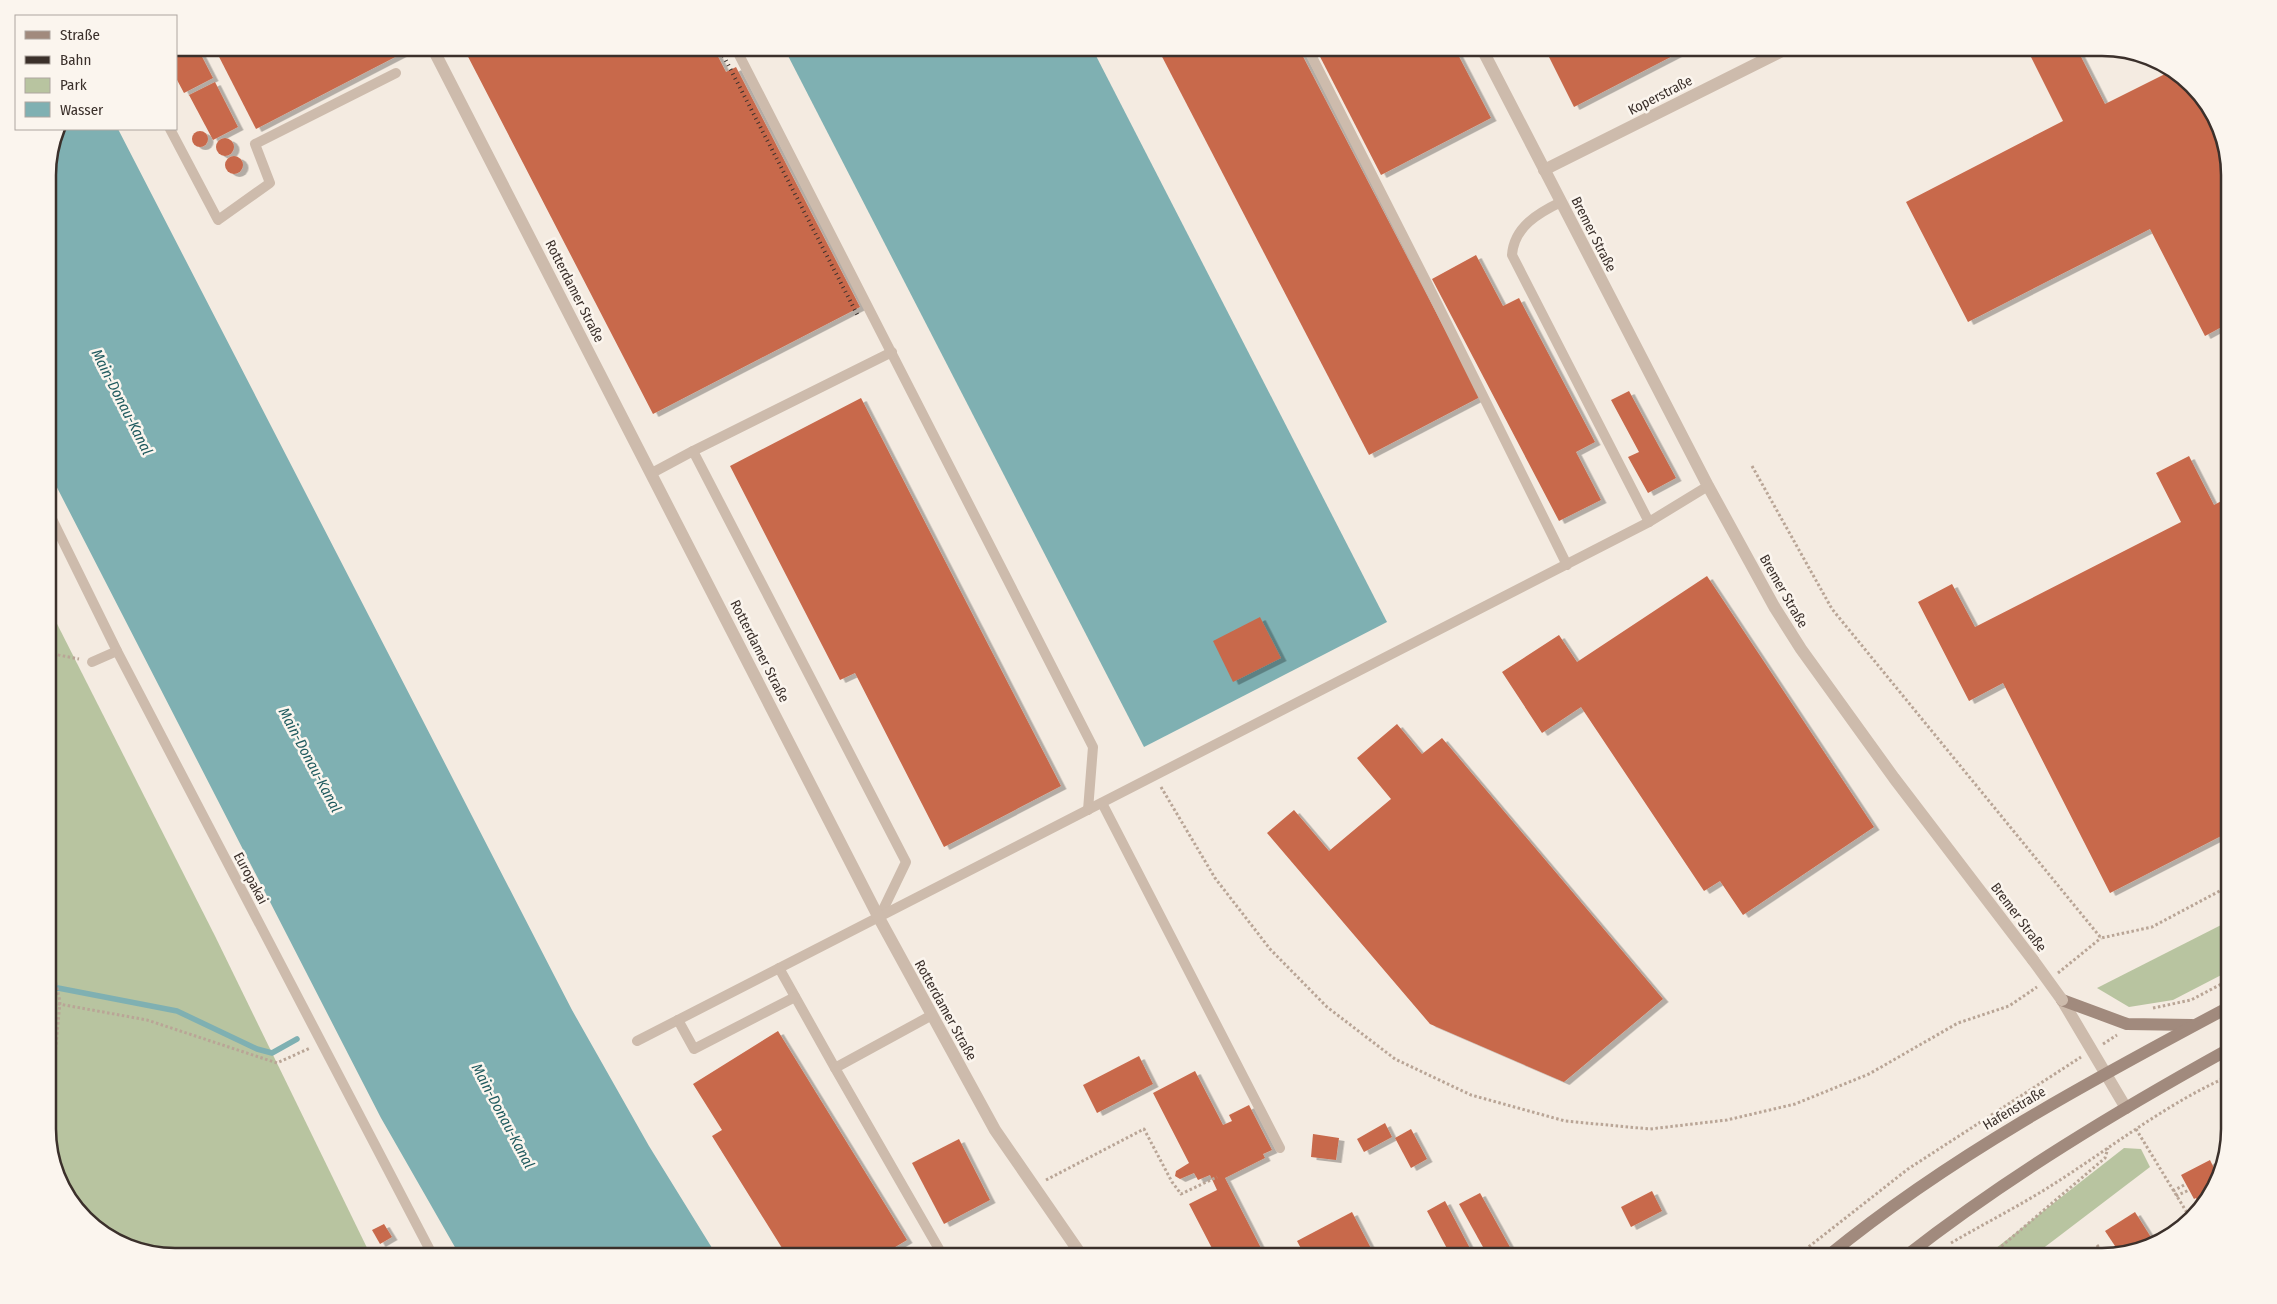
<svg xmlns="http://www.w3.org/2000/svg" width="2277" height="1304" font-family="'Fira Sans Condensed',sans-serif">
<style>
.green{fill:#b8c4a0}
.water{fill:#7fb0b2}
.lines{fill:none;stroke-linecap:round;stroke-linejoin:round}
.stream{stroke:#7fb0b2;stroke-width:5.5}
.building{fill:#c8694b;filter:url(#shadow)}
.path{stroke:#b9a596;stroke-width:3;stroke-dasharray:2.5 2.5;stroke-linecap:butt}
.service{stroke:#cdbbac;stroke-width:10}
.minor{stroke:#cdbbac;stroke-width:12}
.secondary{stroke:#a18a7d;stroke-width:12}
.rail{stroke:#3b302b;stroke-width:4;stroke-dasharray:1 4;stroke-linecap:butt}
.minor-bridge{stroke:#cdbbac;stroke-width:12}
.labels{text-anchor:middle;stroke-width:5;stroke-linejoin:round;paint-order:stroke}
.street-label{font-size:14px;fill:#3b302b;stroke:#fbf5ee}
.water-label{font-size:15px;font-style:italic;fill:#1f5a5e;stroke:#fbf5ee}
.rim{fill:none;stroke:#3b302b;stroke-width:2.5}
</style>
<defs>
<filter id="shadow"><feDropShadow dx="5.5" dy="3" stdDeviation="0" flood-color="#0004"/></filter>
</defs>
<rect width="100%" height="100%" fill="#f4ebe1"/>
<g class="green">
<path d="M48,606L215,936L371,1256H175L112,1240L69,1199L48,1137Z"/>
<path d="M2229,921V971L2173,1000L2129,1007L2097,988Z"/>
<path d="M2124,1148L2141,1149L2150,1167L2033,1256H1986Z"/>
</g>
<g class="water">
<path d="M784,48H1092L1387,622L1144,747Z"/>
<path d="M57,129H118L572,1010L649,1146L717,1256H460L381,1118L48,470V167Z"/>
</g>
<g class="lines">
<path class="stream" d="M48,989L58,988L177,1011L257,1049L272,1053L297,1039"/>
</g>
<g class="building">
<path d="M176,47H197L213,78L184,93L176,78Z"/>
<path d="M214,47H397L401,54L256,129Z"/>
<path d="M463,47H713L726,72L736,67L860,307L653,414Z"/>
<path d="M1157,47H1298L1480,397L1369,455Z"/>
<path d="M1315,47H1454L1491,118L1381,175Z"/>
<path d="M1544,47H1690L1574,107Z"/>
<path d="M2041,47H2076L2105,104L2171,71L2212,111L2229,167V323L2205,336L2150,229L1968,322L1906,202L2063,121L2029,53Z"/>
<path d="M215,82L238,127L213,140L189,95Z"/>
<circle cx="200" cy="139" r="8"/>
<circle cx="225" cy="147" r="9"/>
<circle cx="234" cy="165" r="9"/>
<path d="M1476,255L1503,306L1519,298L1595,442L1576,452L1601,500L1559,521L1432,279Z"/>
<path d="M1629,391L1676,478L1648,493L1628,457L1639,452L1611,400Z"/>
<path d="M861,398L1061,786L944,847L855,673L840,680L730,466Z"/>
<path d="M2189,456L2214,505L2229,497V832L2110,893L2003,683L1969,701L1918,602L1952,584L1975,627L2181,522L2156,473Z"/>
<path d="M1707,576L1874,827L1743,915L1720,881L1704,891L1581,707L1542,733L1502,672L1559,635L1577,662Z"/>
<path d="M1260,617L1281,658L1233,682L1213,641Z"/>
<path d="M1397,724L1422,754L1442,738L1663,999L1564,1082L1430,1024L1267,833L1294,810L1329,851L1391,799L1357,758Z"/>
<path d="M778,1031L907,1240L880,1256H787L712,1136L722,1130L693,1084Z"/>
<path d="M1139,1056L1153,1084L1097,1113L1083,1085Z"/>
<path d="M1195,1071L1223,1125L1232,1121L1229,1115L1249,1105L1272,1150L1263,1154L1265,1158L1225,1178L1265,1256H1216L1189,1204L1217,1190L1210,1175L1198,1180L1194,1173L1180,1179L1175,1176L1176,1171L1189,1163L1153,1093Z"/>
<path d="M1385,1123L1392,1137L1364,1152L1357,1139Z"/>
<path d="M1411,1129L1427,1159L1411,1168L1395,1138Z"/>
<path d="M1313,1134L1339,1138L1336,1160L1311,1157Z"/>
<path d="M959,1139L990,1200L944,1224L912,1163Z"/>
<path d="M2210,1160L2217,1174L2213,1192L2199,1205L2196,1198L2194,1199L2181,1175Z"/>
<path d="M1652,1191L1662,1211L1631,1227L1621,1207Z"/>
<path d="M1480,1193L1511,1249L1497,1256H1488L1459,1204Z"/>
<path d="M1445,1201L1474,1256H1451L1427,1211Z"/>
<path d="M1352,1212L1375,1256H1305L1297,1241Z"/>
<path d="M2135,1212L2154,1242L2119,1252L2105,1231Z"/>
<path d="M384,1224L392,1237L380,1244L372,1230Z"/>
<path d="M386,1248L395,1251L397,1256H380L382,1250Z"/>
</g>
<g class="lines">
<g class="path">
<path d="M1752,466L1832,609L2101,938L2152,927L2229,886"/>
<path d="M48,653L79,659"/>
<path d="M1161,787L1215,878L1270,949L1327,1007L1395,1059L1471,1095L1565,1121L1650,1129L1727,1120L1795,1104L1869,1074L1958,1023L2009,1006L2037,987"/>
<path d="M48,880L51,882L49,951L60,1002L48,1133"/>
<path d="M2058,973L2101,938"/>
<path d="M48,1002L147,1020L277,1063L310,1048"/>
<path d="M2153,1008L2191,1000L2229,980"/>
<path d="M2103,1044L2117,1035"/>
<path d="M2136,1129L2189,1216"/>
<path d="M1046,1180L1144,1129L1172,1182L1181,1194L1217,1177"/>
<path d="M2173,1191L2186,1184"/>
<path d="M2176,1196L2189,1190"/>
<path d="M1951,1243C1987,1222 2025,1203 2060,1180C2116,1144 2168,1103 2229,1076"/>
<path d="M2097,1245L2105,1256"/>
<path d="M1797,1256L1908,1169L2081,1057"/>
<path d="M1990,1256L2105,1158L2108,1148"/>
</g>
<g class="service">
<path d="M735,47L1093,747L1088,810"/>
<path d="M1307,47L1428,285L1567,565"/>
<path d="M170,129L218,220L270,183L255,144L396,73"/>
<path d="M1561,202C1538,213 1514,227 1512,255L1649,522"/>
<path d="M693,451L892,352"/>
<path d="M652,473L693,451L906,862L879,918"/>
<path d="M48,511L117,651L433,1256"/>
<path d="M92,662L117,651"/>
<path d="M1102,803L1280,1148"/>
<path d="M779,968L835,1068"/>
<path d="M932,1015L835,1068L943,1256"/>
<path d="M678,1020L694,1049L795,997"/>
<path d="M637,1041L1649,522L1708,486"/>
</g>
<g class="minor">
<path d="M432,47L879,918L995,1130L1082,1256"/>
<path d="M1481,47L1708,486L1775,608L1801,649L1894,778L2033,960"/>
<path d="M1544,170L1790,47"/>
<path d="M2062,1000L2126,1108"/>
</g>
<g class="secondary">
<path d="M2062,1000L2127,1024L2192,1025"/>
<path d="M1828,1256C1950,1156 2090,1081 2229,1007"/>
<path d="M1906,1256C2007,1177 2117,1111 2229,1049"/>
</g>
<path class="rail" d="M719,47L858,316"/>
<path class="minor-bridge" d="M2033,960L2062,1000"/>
</g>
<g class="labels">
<g class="street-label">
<text transform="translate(1660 95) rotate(-27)" y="5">Koperstraße</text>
<text transform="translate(1594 234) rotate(63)" y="5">Bremer Straße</text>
<text transform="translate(575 291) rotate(63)" y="5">Rotterdamer Straße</text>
<text transform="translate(1784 591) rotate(60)" y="5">Bremer Straße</text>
<text transform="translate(760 651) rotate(63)" y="5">Rotterdamer Straße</text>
<text transform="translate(251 878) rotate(62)" y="5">Europakai</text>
<text transform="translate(2019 917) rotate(53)" y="5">Bremer Straße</text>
<text transform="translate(946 1010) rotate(61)" y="5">Rotterdamer Straße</text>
<text transform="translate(2014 1108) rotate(-31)" y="5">Hafenstraße</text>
</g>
<g class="water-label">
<text transform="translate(122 402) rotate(63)" y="5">Main-Donau-Kanal</text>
<text transform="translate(310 760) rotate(62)" y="5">Main-Donau-Kanal</text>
<text transform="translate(503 1116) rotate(62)" y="5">Main-Donau-Kanal</text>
</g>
</g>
<path d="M0 0H2277V1304H0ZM175 56H2102A119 119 0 0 1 2221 175V1129A119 119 0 0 1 2102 1248H175A119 119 0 0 1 56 1129V175A119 119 0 0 1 175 56Z" fill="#fbf5ee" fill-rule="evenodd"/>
<path class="rim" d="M175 56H2102A119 119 0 0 1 2221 175V1129A119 119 0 0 1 2102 1248H175A119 119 0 0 1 56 1129V175A119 119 0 0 1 175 56Z"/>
<rect x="15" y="15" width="162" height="115" fill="#fbf5ee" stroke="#aea6a0"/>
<rect x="25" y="31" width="25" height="8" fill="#a18a7d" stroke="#aea6a0"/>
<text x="60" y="40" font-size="15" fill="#3b302b">Straße</text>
<rect x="25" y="56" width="25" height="8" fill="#3b302b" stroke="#aea6a0"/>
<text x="60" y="65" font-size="15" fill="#3b302b">Bahn</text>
<rect x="25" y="78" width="25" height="15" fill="#b8c4a0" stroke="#aea6a0"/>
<text x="60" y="90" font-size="15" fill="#3b302b">Park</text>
<rect x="25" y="102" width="25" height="15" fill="#7fb0b2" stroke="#aea6a0"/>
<text x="60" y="115" font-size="15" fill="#3b302b">Wasser</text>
</svg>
